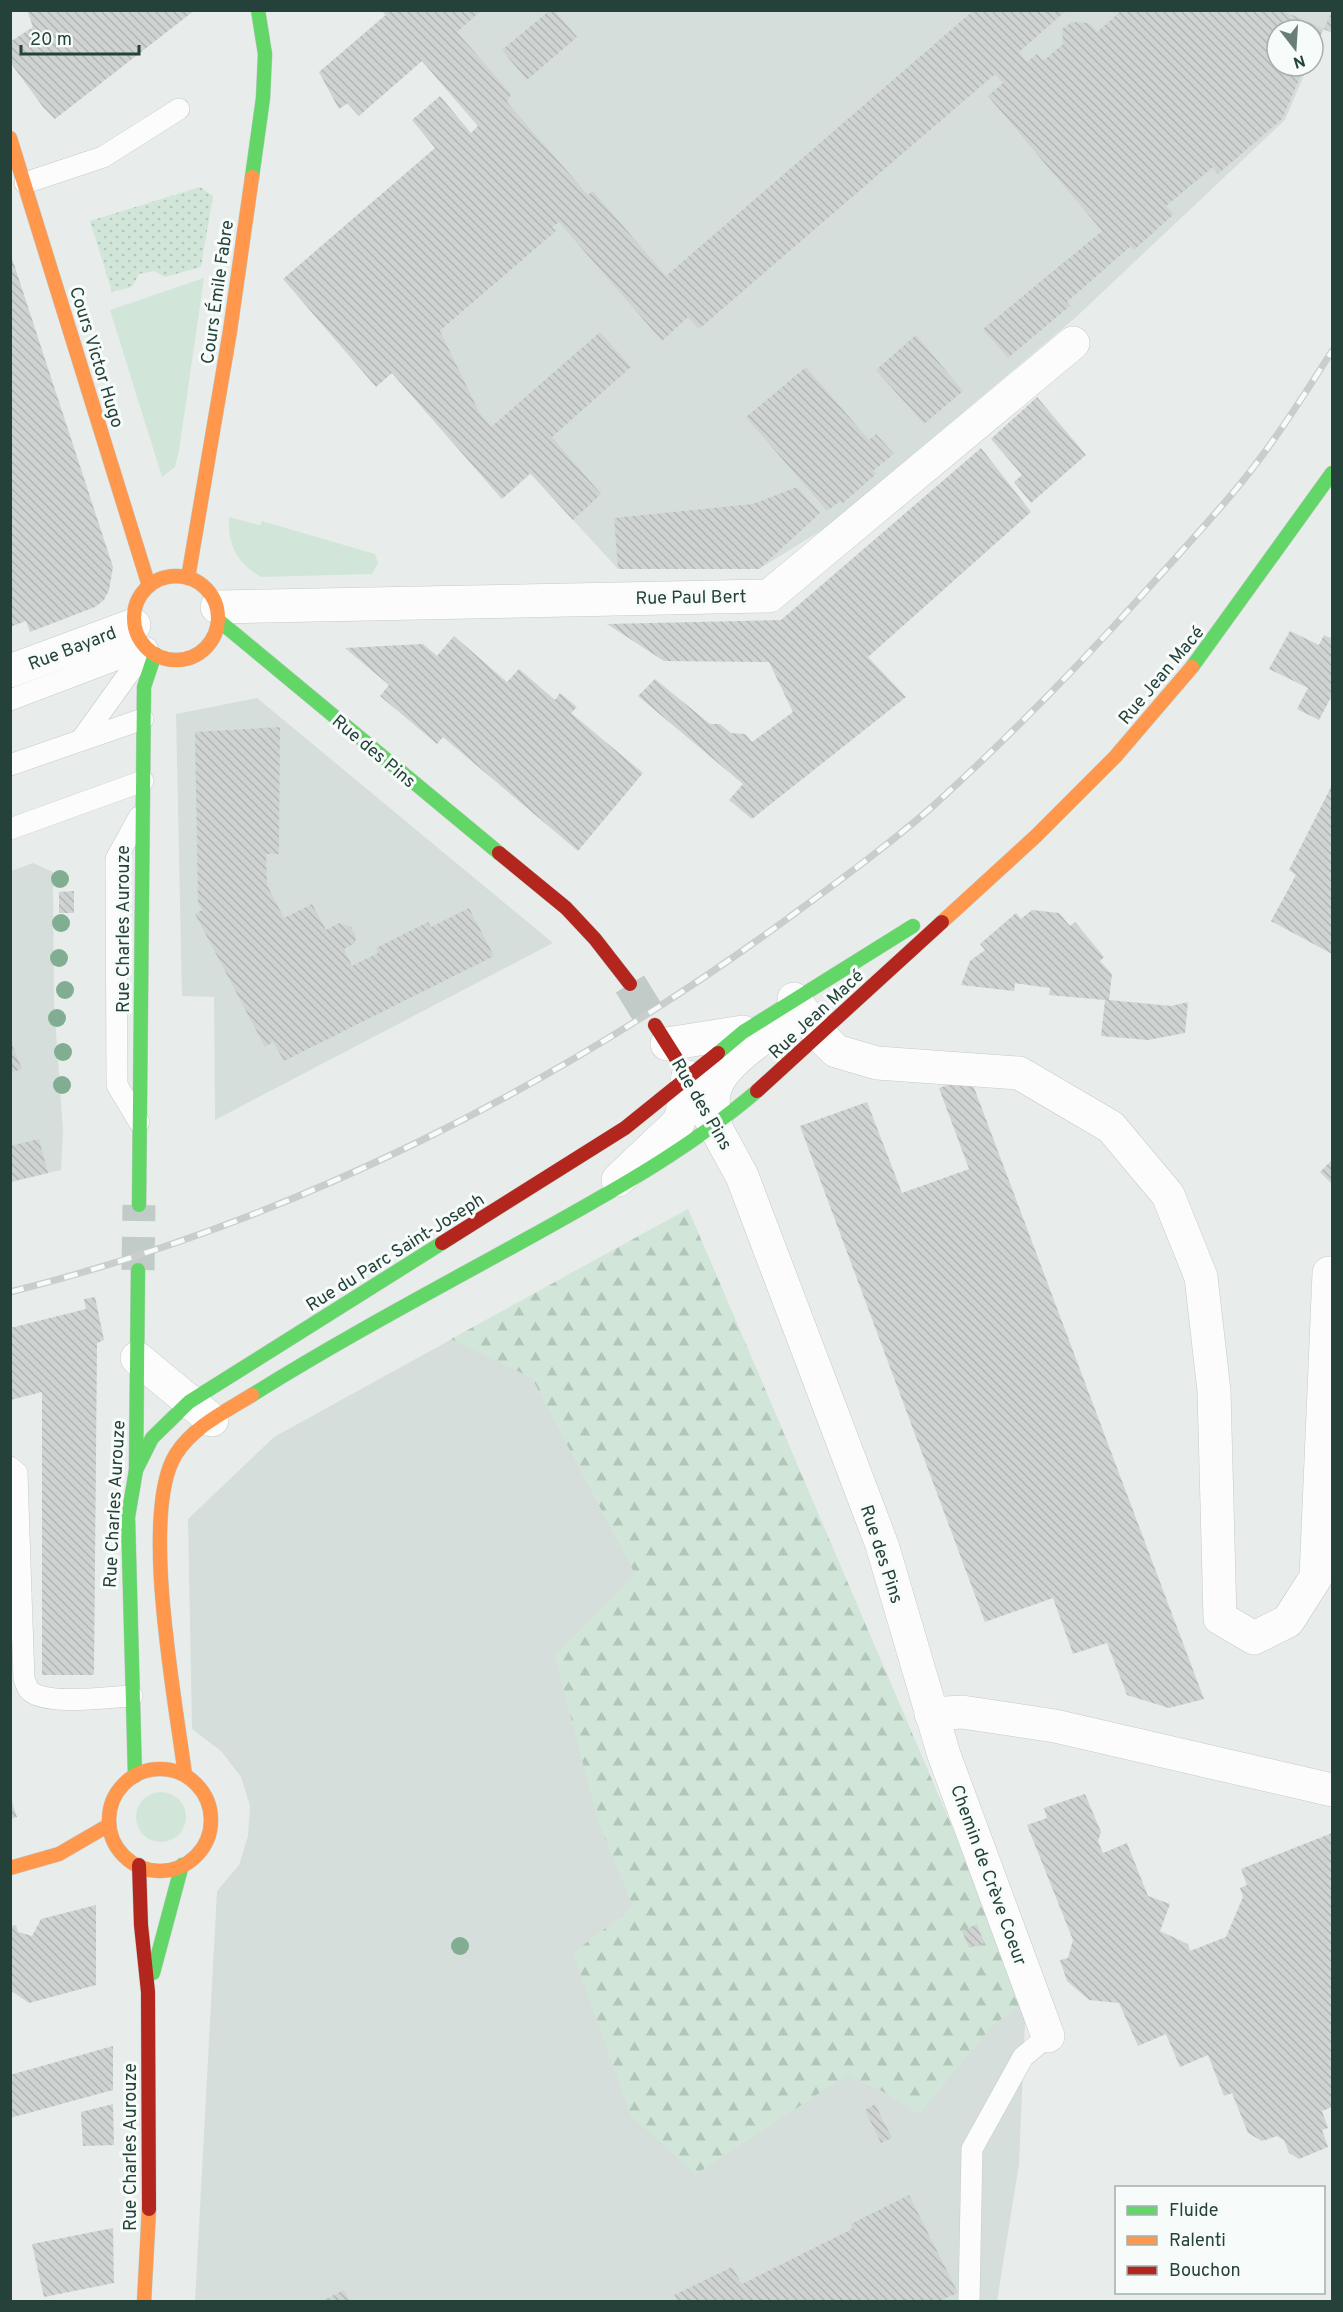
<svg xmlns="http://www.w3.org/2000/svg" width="1343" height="2312" font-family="Overpass,sans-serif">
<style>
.built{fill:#d6dedb}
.grass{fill:#d1e6d8}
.forest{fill:url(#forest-firs)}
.park{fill:url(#park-dots)}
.building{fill:url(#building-back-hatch)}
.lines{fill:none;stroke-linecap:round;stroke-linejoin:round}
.secondary-tunnel{stroke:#c1cbc8;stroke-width:33;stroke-dasharray:33 16;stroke-linecap:butt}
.lane-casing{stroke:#c5cac8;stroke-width:22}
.street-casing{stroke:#c5cac8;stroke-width:34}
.fast-casing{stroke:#c3cbc8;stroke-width:15}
.slow-casing{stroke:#c3cbc8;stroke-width:15}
.jam-casing{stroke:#c3cbc8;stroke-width:15}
.lane{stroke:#fcfcfc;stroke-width:21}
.street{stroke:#fcfcfc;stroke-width:33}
.fast{stroke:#63d668;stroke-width:14}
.slow{stroke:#ff974d;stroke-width:14}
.jam{stroke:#b3261e;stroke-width:14}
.rail-casing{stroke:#c9cdcc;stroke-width:7}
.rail{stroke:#f7fbf9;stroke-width:4.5;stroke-dasharray:14;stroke-linecap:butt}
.tree{fill:#81ae93}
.labels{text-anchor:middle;stroke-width:6;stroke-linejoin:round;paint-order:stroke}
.street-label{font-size:18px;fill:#24423a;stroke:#f7fbf9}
</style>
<defs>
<pattern id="forest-firs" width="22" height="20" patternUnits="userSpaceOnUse" patternTransform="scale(1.5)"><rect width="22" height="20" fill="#d1e6d8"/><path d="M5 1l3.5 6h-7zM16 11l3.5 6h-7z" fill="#b3c6ba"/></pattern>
<pattern id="park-dots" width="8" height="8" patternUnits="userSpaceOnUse" patternTransform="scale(1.5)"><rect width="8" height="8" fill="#d1e6d8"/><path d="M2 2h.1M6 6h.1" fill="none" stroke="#b3c6ba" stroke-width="1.8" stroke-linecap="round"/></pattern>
<pattern id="building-back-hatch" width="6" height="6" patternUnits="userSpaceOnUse" patternTransform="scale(1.5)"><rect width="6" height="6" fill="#cfd4d2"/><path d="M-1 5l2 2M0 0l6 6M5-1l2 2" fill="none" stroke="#b2b7b5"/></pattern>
</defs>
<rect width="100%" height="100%" fill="#e8edeb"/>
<g class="built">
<path d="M382,11H1332V33L1323,29L1313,54V30H1277V66H1308L1285,120L1075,318L825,528L759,569H618L531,474L502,499L392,373L556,231L483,147L471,133L478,126L422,61L339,109L319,72L385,15Z"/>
<path d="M257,698L553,943L215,1120L214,997L182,996L176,714Z"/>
<path d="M33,863L53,872L54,1002L63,1131L61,1170L11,1182V871Z"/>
<path d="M688,1209L1026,2000L1019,2164L997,2301H195L217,1891L239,1865L248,1836L250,1806L241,1777L221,1751L192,1729L188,1519L274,1437Z"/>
</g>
<g class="grass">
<path d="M204,278L179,451L175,467L162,477L110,310Z"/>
<path d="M229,517L260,525L262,521L375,554L378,563L372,574L261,577C238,564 227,545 229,517Z"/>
<circle cx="161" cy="1817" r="25"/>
</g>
<path class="forest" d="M688,1209L1026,2000L991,2027L919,2114L880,2090L847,2075L696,2174L631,2116L573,1953L633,1907L598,1821L555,1656L635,1574L532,1378L451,1339Z"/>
<path class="park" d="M200,187L213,196L201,267L165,277L154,271L139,274L132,287L112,292L90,221Z"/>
<g class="building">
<path d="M27,10H195L55,119L43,107L10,62V42L33,27Z"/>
<path d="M382,10H482L457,32L511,94L507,102L588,195L593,191L666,276L974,10H1067L1019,52L1027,62L1037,54L1043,61L1063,44L1062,29L1072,22L1089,23L1097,32L1122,10H1281L1324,29L1313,48V30H1277V66H1305L1282,119L1218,174L1213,167L1166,206L1174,214L1134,250L1131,246L1067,302L1070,306L1008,358L983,329L1102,231L988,96L1003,83L995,74L699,329L688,317L662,341L559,222L552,227L556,231L440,331L479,412L491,427L600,332L631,367L552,437L601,494L573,520L530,473L502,499L392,373L376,387L283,279L435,148L412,120L440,96L471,133L478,126L422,61L359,116L347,103L339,109L319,72L386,15Z"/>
<path d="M550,10H554L577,37L527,80L502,50Z"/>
<path d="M1332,10V33L1324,29Z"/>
<path d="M10,252L113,567L109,590L104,600L95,607L30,632L26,621L10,627Z"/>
<path d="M916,335L963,391L924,424L876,370Z"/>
<path d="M806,367L869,440L876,434L894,454L873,471L876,474L842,504L840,501L827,511L746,417Z"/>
<path d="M1037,397L1086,455L1031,503L1014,482L1022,475L991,439Z"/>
<path d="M981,448L1031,512L868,657L906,697L752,819L729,800L743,784L638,696L655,679L710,724H720L731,733L745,734L752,742L793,712L769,662L664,661L607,624L781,620Z"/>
<path d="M797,487L820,513L759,569H618L614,518L753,504Z"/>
<path d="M1290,631L1319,645L1324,635L1332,639V700L1330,699L1319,720L1297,709L1308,688L1269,669Z"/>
<path d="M454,636L507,682L519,669L555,700L560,693L577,707L571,713L643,773L578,851L443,737L437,744L380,696L389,685L345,648L423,644L437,656Z"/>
<path d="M280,727L279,854H266L267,885L284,918L312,904L326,930L339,923L351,927L356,937L355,943L344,949L352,966L378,953L376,948L428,922L431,927L469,908L494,956L284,1061L273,1042L265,1047L195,914L202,910L198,903L195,732Z"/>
<path d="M1332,785V954L1271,921L1296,875L1289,870Z"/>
<path d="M74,891V913H59V892Z"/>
<path d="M1032,910L1059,913L1070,926L1075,922L1104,957L1100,961L1112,974L1109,1000L1171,1006L1188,1002L1185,1033L1148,1040L1101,1036L1105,1000L1049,995L1050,988L1015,983L1014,991L961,985L970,961L985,950L980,944L1016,913L1021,919Z"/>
<path d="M10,1040L22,1069L10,1073Z"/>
<path d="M970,1077L1204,1699L1169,1708L1127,1695L1107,1643L1073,1654L1053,1598L985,1622L800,1126L867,1102L902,1193L969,1169L939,1088Z"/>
<path d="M39,1139L48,1173L10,1182V1146Z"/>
<path d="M1332,1160V1184L1320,1172Z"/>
<path d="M95,1297L104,1340L97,1343L94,1675H42V1392L10,1400V1328L86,1309L84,1299Z"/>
<path d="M1085,1794L1101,1832L1098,1841L1103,1853L1127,1843L1148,1896L1170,1904L1160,1931L1188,1944L1190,1951L1226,1937L1243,1897L1240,1888L1247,1885L1241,1869L1332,1833V2107L1322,2111L1328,2128L1322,2130L1328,2147L1299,2159L1289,2153L1284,2140L1277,2136L1262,2141L1248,2133L1232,2093L1224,2096L1208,2055L1180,2067L1166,2034L1138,2046L1119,2003L1089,2000L1067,1981L1060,1960L1068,1958L1073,1940L1027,1825L1047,1818L1044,1808Z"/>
<path d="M10,1797L17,1817L10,1819Z"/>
<path d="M96,1905V1985L29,2003L10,1990V1926L16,1925L18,1932L32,1936L41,1919Z"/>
<path d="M977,1924L984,1943L969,1948L962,1931Z"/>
<path d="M113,2046V2090L10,2118V2075Z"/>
<path d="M113,2104L114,2145L83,2146L81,2112Z"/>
<path d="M875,2104L892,2138L881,2143L865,2110Z"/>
<path d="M909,2195L958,2293L939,2301H678L674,2295L732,2267L742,2284L852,2229L851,2224Z"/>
<path d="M113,2228L114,2283L44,2297L32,2244Z"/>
<path d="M344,2290L350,2301H322Z"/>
</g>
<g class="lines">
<g class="secondary-tunnel">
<path d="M630,984L655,1025"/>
<path d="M138,1270L139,1205"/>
</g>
<defs>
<g id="lane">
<path d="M25,183L103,157L179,109"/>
<path d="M10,700L147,648"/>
<path d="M81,740L147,648"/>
<path d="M10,765L143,719"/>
<path d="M10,829L143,781"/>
<path d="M139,1122L117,1085L116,859L139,817"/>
<path d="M10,1467L17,1473L21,1594"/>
<path d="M10,1583L21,1594L24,1679C26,1683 27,1688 30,1691C48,1706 108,1697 132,1696"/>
<path d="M969,2302L972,2149L1023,2057L1048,2036"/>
</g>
<g id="street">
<path d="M217,607L769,596L1073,343"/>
<path d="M10,671L134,625"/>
<path d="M794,999L820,1035L836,1051L877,1063L1019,1073L1111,1127L1168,1195L1201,1277L1214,1391L1220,1618L1254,1638L1288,1621L1316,1577L1329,1273"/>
<path d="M667,1044L743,1032"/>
<path d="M688,1077L742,1176L882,1545L944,1755L1048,2036"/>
<path d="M716,1126C714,1114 711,1101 715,1089C724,1059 776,1030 800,1012"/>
<path d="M618,1180L678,1123L682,1114L688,1077"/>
<path d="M137,1358L212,1420"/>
<path d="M931,1714L962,1712L1055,1726L1332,1790"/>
</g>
<g id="fast">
<path d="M252,177L263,98L265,54L258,10"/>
<path d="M218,620L499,853"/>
<path d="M1192,667L1332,473"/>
<path d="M718,1053L743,1032L913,926"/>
<path d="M139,1205L144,687L155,654"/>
<path d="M252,1395C343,1338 438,1288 532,1236C611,1192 688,1150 757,1091"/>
<path d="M136,1470L152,1438L189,1402L442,1243"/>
<path d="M135,1776L128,1517L136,1470L138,1270"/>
<path d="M153,1973L182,1865"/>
</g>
<g id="slow">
<path d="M10,138L149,586"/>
<circle cx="176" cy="618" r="42"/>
<path d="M188,578L230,331L252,177"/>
<path d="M942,922L1036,836L1115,757L1192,667"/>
<circle cx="160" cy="1820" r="51"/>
<path d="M185,1775C176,1703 139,1512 176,1454C193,1427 226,1411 252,1395"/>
<path d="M10,1868L59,1854L109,1825"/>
<path d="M144,2302L149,2209"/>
</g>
<g id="jam">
<path d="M499,853L566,908L595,939L630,984"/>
<path d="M655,1025L688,1077"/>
<path d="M757,1091L942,922"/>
<path d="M442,1243L625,1128L718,1053"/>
<path d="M139,1865L141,1925L148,1992L149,2209"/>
</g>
</defs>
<use href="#lane" class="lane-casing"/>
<use href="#street" class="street-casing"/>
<use href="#fast" class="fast-casing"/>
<use href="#slow" class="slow-casing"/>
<use href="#jam" class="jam-casing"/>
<use href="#lane" class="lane"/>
<use href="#street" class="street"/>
<use href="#fast" class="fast"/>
<use href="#slow" class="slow"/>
<use href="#jam" class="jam"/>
<defs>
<path id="rail" d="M10,1292C290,1222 554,1089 787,919C836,883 886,847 932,807C1006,740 1077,668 1143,594C1173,561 1203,528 1232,494C1269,450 1301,400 1332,351"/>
</defs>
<use href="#rail" class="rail-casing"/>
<use href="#rail" class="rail"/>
</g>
<g class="tree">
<circle cx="60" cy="879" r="9"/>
<circle cx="61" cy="923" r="9"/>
<circle cx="59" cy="958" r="9"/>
<circle cx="65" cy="990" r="9"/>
<circle cx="57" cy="1018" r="9"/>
<circle cx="63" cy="1052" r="9"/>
<circle cx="62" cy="1085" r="9"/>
<circle cx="460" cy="1946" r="9"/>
</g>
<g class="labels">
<g class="street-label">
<text transform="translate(217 292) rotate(-82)" y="6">Cours Émile Fabre</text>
<text transform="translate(97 357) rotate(73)" y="6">Cours Victor Hugo</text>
<text transform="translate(691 597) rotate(-1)" y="6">Rue Paul Bert</text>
<text transform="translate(72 648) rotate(-21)" y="6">Rue Bayard</text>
<text transform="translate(1161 675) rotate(-50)" y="6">Rue Jean Macé</text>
<text transform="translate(374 751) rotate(40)" y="6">Rue des Pins</text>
<text transform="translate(123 929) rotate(-90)" y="6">Rue Charles Aurouze</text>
<text transform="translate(816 1014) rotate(-43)" y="6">Rue Jean Macé</text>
<text transform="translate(702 1104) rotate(60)" y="6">Rue des Pins</text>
<text transform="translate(395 1252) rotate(-32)" y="6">Rue du Parc Saint-Joseph</text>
<text transform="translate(114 1504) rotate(-87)" y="6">Rue Charles Aurouze</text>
<text transform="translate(882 1554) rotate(72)" y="6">Rue des Pins</text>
<text transform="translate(989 1875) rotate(70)" y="6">Chemin de Crève Coeur</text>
<text transform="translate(130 2147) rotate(-90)" y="6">Rue Charles Aurouze</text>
</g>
</g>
<rect width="1343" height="2312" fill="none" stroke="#24423a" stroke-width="24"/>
<rect x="1115" y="2186" width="210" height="108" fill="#f7fbf9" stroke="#a3b1ad" stroke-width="1.5"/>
<rect x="1127" y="2206" width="30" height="9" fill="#63d668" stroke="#a3b1ad" stroke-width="1.5"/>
<text x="1169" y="2216" font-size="18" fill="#24423a">Fluide</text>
<rect x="1127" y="2236" width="30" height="9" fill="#ff974d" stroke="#a3b1ad" stroke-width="1.5"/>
<text x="1169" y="2246" font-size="18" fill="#24423a">Ralenti</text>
<rect x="1127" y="2266" width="30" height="9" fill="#b3261e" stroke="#a3b1ad" stroke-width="1.5"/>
<text x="1169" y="2276" font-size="18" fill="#24423a">Bouchon</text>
<g transform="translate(1295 48) rotate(163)"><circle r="28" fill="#f7fbf9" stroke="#a3b1ad" stroke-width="1.5"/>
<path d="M0-4.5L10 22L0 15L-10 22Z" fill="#697e78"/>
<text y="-9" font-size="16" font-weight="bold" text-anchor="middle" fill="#24423a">N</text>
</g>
<path d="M21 45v9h118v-9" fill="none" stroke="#24423a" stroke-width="3"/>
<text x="30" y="45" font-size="18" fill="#24423a" stroke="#f7fbf9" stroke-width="4.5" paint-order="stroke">20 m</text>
</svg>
